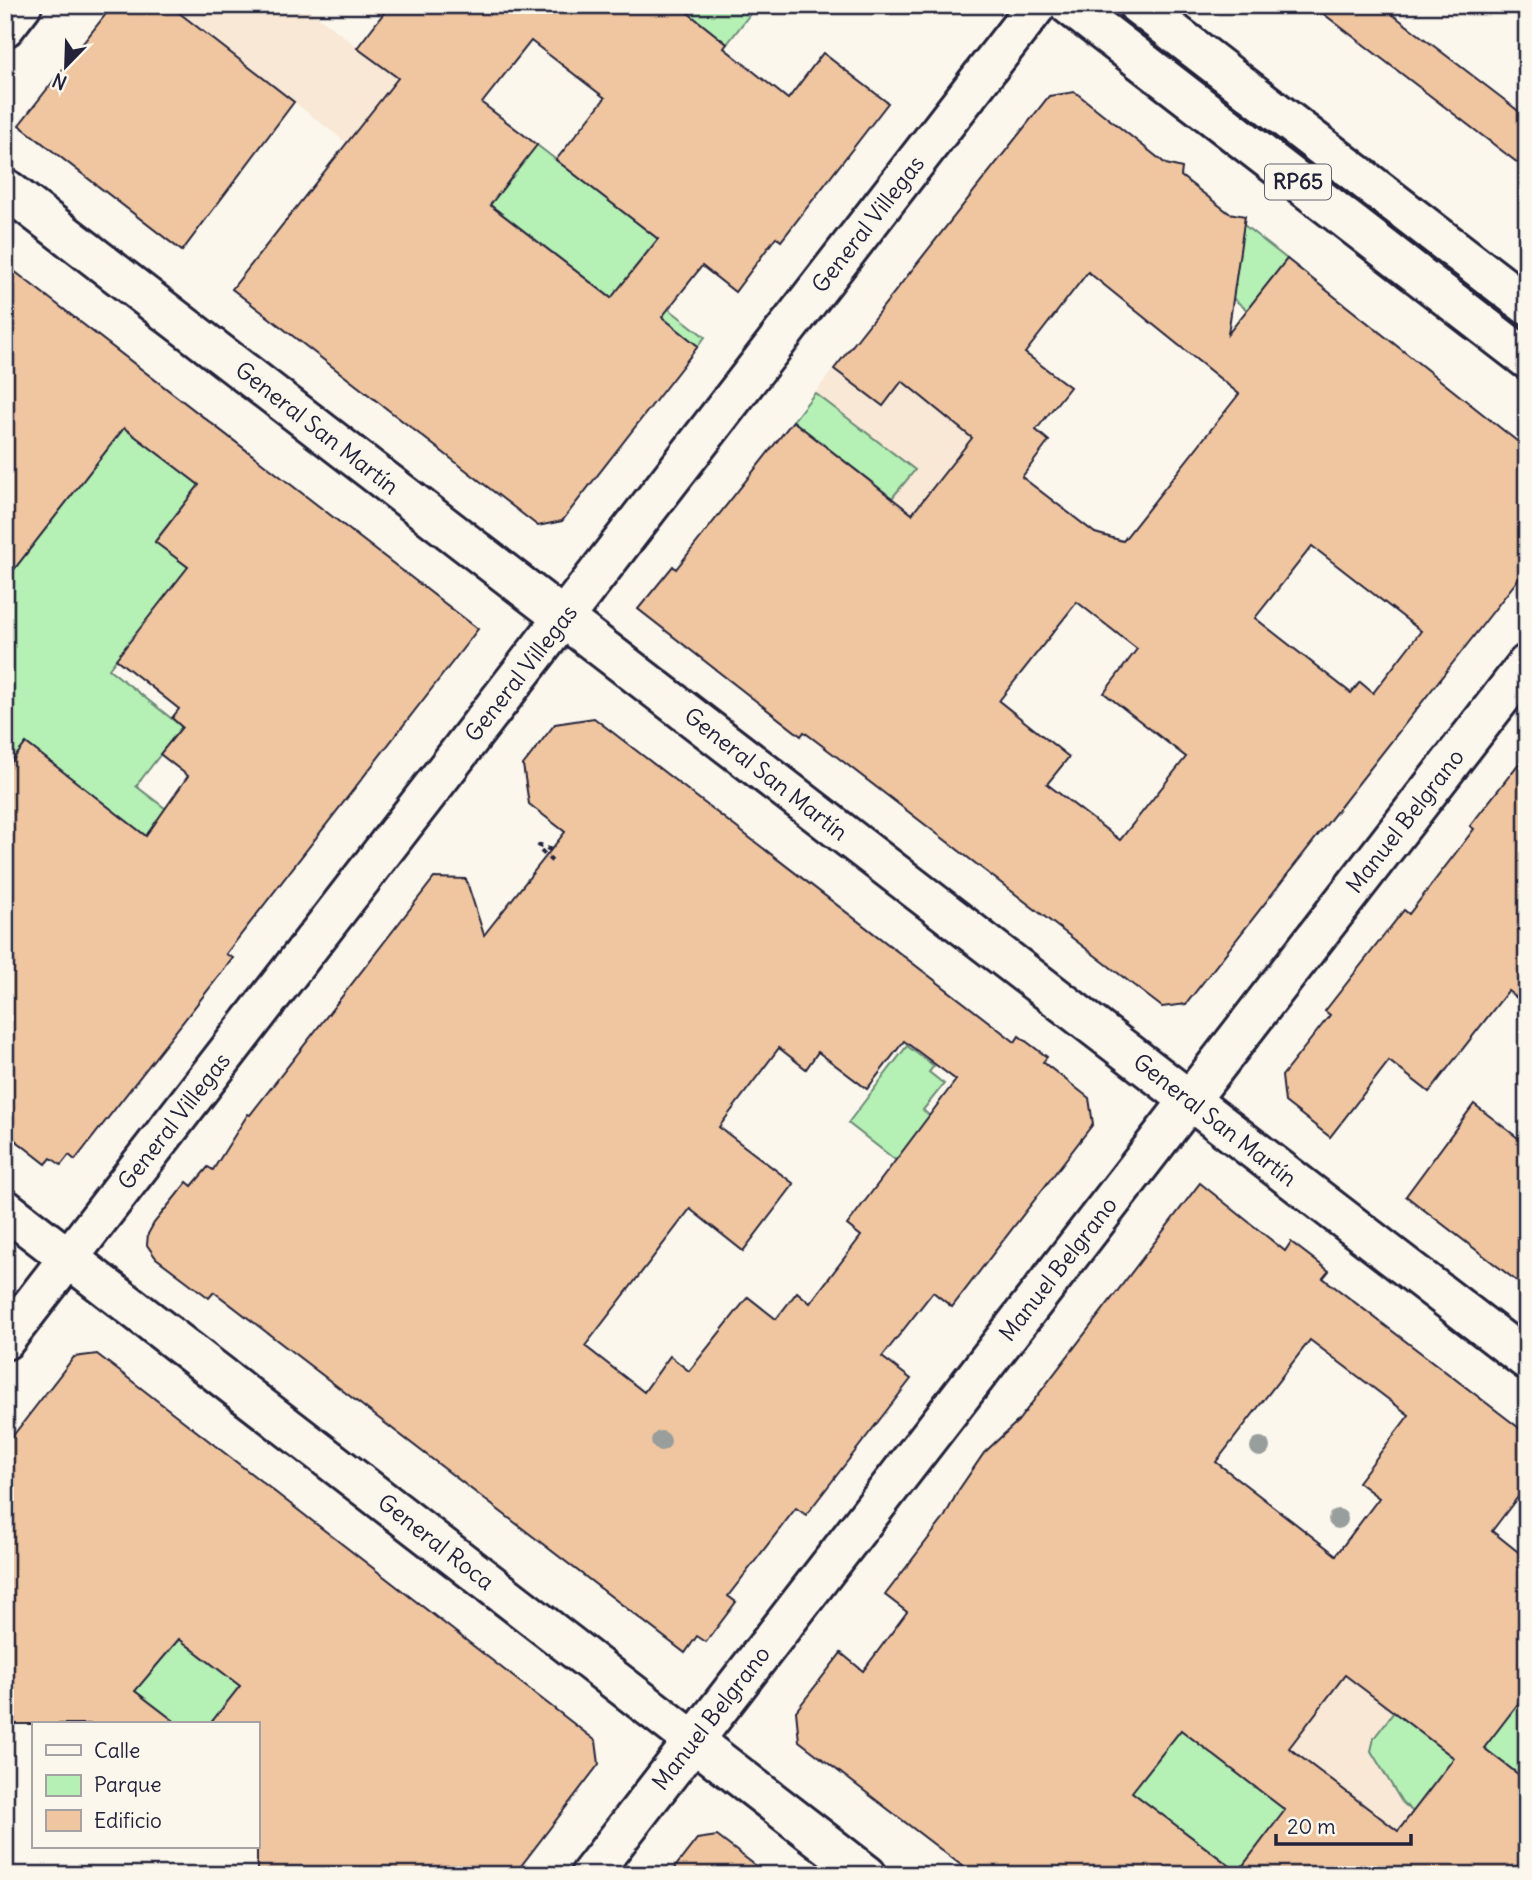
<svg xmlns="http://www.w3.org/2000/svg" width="1532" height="1880" font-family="Delius,sans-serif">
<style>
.built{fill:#f8e8d5}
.green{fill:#b5f0b4;stroke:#6c8978;stroke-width:2}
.building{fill:#f0c6a0;stroke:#22223b;stroke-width:2;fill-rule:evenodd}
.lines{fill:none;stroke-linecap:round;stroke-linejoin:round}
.minor-casing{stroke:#22223b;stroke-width:44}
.major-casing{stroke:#22223b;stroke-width:44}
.path{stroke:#22223b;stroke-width:4.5;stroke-dasharray:5 5;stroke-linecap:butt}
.minor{stroke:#fbf7ec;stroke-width:38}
.major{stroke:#fbf7ec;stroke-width:38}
.tree{fill:#989e9b}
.labels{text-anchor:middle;stroke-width:7;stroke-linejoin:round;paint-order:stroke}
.shield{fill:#fbf7ec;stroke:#636270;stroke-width:2}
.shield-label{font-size:21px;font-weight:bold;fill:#22223b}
.street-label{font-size:23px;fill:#22223b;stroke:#fbf7ec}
</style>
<rect width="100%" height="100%" fill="#fbf7ec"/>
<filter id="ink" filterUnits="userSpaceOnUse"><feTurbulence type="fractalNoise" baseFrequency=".0143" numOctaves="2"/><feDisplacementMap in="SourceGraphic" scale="14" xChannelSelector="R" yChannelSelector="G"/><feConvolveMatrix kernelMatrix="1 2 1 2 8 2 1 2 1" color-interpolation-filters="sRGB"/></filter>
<g filter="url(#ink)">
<g class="built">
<path d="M169,5H303L398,78L347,143Z"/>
<path d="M853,344L1117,550L1057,627L793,421Z"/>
<path d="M1297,1605L1470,1738L1493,1875L1257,1789L1194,1740Z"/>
</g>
<g class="green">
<path d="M642,5H757L727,44L684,10Z"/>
<path d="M537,145L658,239L633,270L639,286L705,337L689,358L436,163Z"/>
<path d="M1244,225L1287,259L1247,310L1229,295L1236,285L1211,266Z"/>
<path d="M815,393L915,470L892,498L793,421Z"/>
<path d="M134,415L171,463L199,485L155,541L188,567L109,669L182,727L136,786L166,809L146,836L26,744L5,770V581Z"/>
<path d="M907,1046L934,1066L929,1072L944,1084L923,1110L932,1118L898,1162L848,1123Z"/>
<path d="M287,1625L210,1724H178L76,1646L177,1641L179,1639Z"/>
<path d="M1527,1692V1781L1484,1748Z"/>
<path d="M1394,1712L1454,1758L1428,1825L1402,1802L1371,1751L1374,1738Z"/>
<path d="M1181,1730L1286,1810L1238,1872L1182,1830L1148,1875L1109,1801Z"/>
</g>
<g class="building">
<path d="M113,5H169L294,102L182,251L19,125Z"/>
<path d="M390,5H678L727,44L724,48L788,99L823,53L888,103L781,241L776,237L735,292L702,266L662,317L698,346L562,521L538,526L232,289L398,78L357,48ZM531,41L605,98L556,160L658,239L611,298L490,205L537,145L482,103Z"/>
<path d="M1312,5H1380L1502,98L1527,118V170Z"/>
<path d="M1075,92L1166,164L1182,168L1181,176L1229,213L1245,216L1228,334L1287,259L1527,449V568L1186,1004L1162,1007L832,753L804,732L801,736L638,609L673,566L676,569L793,421L912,514L972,438L902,381L883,406L834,369L1049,96ZM1088,272L1239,394L1123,541L1095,533L1022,477L1049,441L1036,430L1070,387L1025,353ZM1312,546L1421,631L1373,693L1360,682L1351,693L1255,618ZM1077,602L1137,649L1104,693L1186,757L1120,840L1047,784L1069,757L999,701Z"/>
<path d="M5,264L478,629L226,954L233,958L75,1160L69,1155L61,1165L51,1158L46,1164L5,1132V770L26,743L146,836L188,776L160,754L182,727L172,718L179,709L116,659L188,567L155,542L199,485L124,428L5,581Z"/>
<path d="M594,718L1015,1042L1019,1036L1047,1057L1043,1062L1089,1098L1093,1124L952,1307L933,1292L882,1357L911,1379L806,1515L796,1508L728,1596L736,1602L706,1642L697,1636L685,1653L214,1292L209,1298L156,1258L147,1245L148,1234L154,1223L187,1182L192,1186L208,1167L213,1170L248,1114L250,1115L434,878L466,879L484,935L565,832L529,804L523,765L555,724ZM904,1041L956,1080L847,1225L861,1236L810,1303L797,1292L776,1319L748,1297L689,1371L670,1356L644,1392L585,1346L690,1209L743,1251L794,1184L719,1127L779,1048L806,1069L818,1052L867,1089Z"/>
<path d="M1527,753V1006L1508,991L1429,1092L1389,1061L1330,1137L1285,1102L1282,1076L1330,1015L1325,1011L1404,910L1409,914L1474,829L1470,826Z"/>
<path d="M1474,1104L1527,1145V1289L1406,1196Z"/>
<path d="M1200,1183L1285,1251L1291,1242L1329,1271L1323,1278L1527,1434V1485L1492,1531L1527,1559V1692L1484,1748L1527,1781V1855L1511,1875H974L799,1741L796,1711L841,1653L863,1671L907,1612L885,1595L944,1518L958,1491L984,1453L1018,1421ZM1310,1340L1409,1415L1358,1482L1379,1498L1336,1555L1216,1462ZM1345,1675L1454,1758L1398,1831L1289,1748ZM1181,1730L1285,1810L1238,1872L1132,1792Z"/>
<path d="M97,1354L596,1741L599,1764L514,1875H257V1724H210L240,1686L179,1639L135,1691L178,1724H5V1446L74,1357Z"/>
<path d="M717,1836L768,1875H669L697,1839Z"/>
</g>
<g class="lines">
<defs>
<g id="minor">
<path d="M5,27L22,5"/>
<path d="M5,188L1527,1360"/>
<path d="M5,1209L867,1875"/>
<path d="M5,1340L1037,5"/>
<path d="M590,1875L1527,664"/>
</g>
<g id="major">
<path d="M1069,5L1527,359"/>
<path d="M1138,5L1527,305"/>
</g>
</defs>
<use href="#minor" class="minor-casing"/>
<use href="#major" class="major-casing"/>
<path class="path" d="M551,850L540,845L538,848L552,861"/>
<use href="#minor" class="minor"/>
<use href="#major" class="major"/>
</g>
<g class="tree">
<circle cx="661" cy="1441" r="10"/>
<circle cx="1260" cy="1447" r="10"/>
<circle cx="1338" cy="1519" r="10"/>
</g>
</g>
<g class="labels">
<rect class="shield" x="1265" y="164.5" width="66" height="35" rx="5"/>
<g class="shield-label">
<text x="1298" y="189">RP65</text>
</g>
<g class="street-label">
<text transform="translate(868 224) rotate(-52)" y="8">General Villegas</text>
<text transform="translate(317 428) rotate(38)" y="8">General San Martín</text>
<text transform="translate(521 673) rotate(-52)" y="8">General Villegas</text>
<text transform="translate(766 774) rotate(38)" y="8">General San Martín</text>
<text transform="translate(1405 821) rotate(-52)" y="8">Manuel Belgrano</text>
<text transform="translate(1215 1120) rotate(38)" y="8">General San Martín</text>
<text transform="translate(174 1121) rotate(-52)" y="8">General Villegas</text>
<text transform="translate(1058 1269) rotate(-52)" y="8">Manuel Belgrano</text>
<text transform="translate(436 1542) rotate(38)" y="8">General Roca</text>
<text transform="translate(711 1718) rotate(-52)" y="8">Manuel Belgrano</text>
</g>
</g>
<rect width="1532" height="1880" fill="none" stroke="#fbf7ec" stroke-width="28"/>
<rect x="14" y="14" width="1504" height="1852" fill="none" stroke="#22223b" stroke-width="2.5" filter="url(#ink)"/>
<rect x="32" y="1722" width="228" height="126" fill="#fbf7ec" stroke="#a4a2a5" stroke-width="2"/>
<rect x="46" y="1745" width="35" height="10" fill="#fbf7ec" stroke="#a4a2a5" stroke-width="2"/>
<text x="94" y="1758" font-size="21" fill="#22223b">Calle</text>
<rect x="46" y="1775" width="35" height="21" fill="#b5f0b4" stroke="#a4a2a5" stroke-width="2"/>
<text x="94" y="1792" font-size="21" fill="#22223b">Parque</text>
<rect x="46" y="1810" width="35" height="21" fill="#f0c6a0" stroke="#a4a2a5" stroke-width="2"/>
<text x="94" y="1828" font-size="21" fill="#22223b">Edificio</text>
<g transform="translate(66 66) rotate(203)" stroke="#fbf7ec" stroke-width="5" paint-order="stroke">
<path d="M0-5L12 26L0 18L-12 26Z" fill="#22223b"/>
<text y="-10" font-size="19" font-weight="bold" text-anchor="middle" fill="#22223b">N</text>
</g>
<path d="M1276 1834v10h135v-10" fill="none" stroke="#22223b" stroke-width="3.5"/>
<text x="1287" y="1834" font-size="21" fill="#22223b" stroke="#fbf7ec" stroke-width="5" paint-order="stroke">20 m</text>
</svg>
